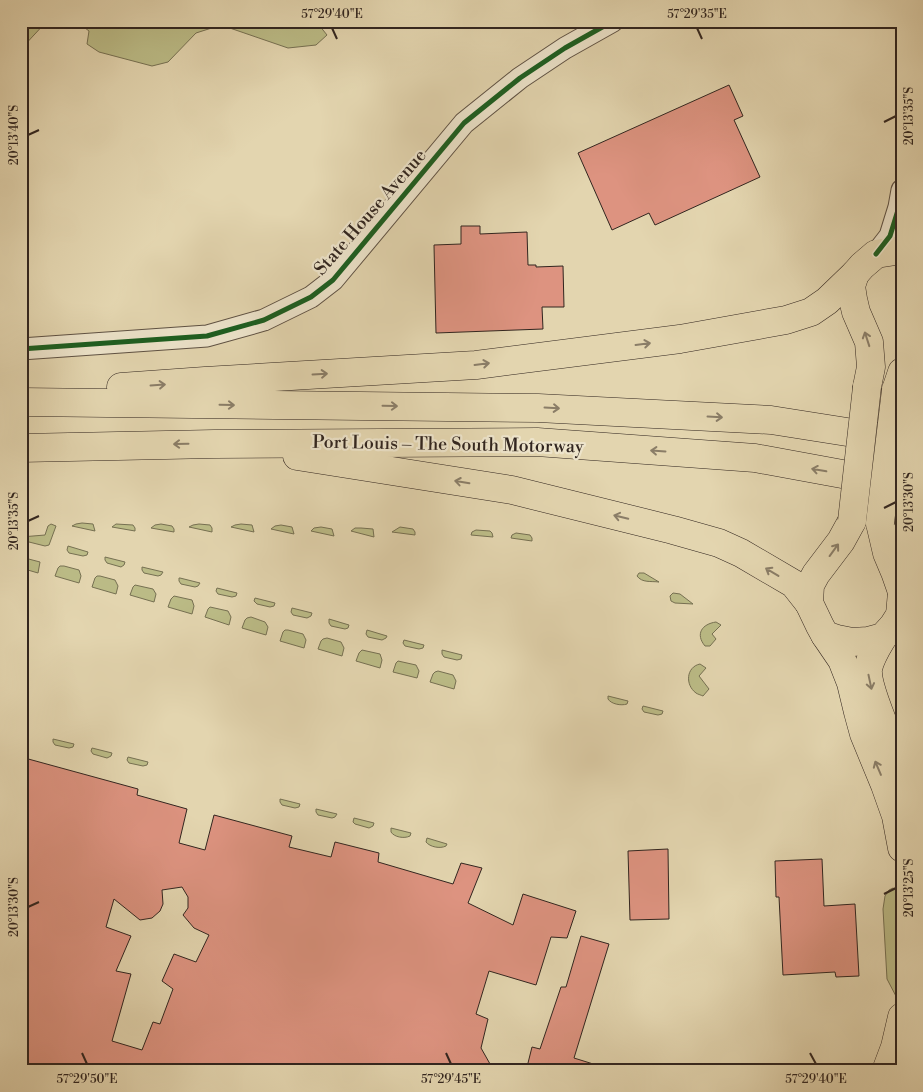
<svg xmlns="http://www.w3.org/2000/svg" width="923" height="1092" font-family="'Libre Bodoni',serif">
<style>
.green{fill:#bbbb86;stroke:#767052}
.building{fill:#dd9380;stroke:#31251f;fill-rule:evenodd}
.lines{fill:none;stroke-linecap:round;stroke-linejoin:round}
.minor-casing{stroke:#5e5143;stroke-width:23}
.major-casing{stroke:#31251f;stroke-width:29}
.highway-casing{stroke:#31251f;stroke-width:29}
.minor{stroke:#ede4cb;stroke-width:21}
.major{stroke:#e3d5af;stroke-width:28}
.highway{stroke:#e3d5af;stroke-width:28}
.major-bridge-casing{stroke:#31251f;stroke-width:29;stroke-linecap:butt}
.major-bridge{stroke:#e3d5af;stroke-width:28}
.cycleway-casing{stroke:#ede4cb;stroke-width:8}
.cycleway{stroke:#1b5e20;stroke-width:5}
.oneway{stroke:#8a7d67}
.ticks{fill:none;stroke:#31251f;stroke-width:2}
.labels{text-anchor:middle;stroke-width:4.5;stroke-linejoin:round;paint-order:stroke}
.street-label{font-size:18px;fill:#31251f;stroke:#ede4cb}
.neatline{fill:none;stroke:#31251f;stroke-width:2}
.ticks-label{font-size:12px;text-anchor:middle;fill:#31251f}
</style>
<rect width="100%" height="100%" fill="#e3d5af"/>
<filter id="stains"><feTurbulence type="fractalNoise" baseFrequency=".004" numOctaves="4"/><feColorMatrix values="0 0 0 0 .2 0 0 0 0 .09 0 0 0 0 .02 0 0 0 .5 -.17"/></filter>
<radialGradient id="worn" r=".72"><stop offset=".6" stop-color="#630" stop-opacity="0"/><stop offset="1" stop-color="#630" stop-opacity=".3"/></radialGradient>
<g class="green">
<path d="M21,21H47L21,49Z"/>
<path d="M76,21H307L319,25L327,35L316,45L288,48L221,25L196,33L168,62L152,66L99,52L87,44L89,31Z"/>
<path d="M82,523L93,524L95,531L72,526L76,524Z"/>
<path d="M51,524L56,526L49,545L45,546L21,540V537L45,535L48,526Z"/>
<path d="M116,524L133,525L135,528V531L112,527Z"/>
<path d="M161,524L172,526L174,529V532L151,528L155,525Z"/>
<path d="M199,524L210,525L212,528V532L189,527L193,525Z"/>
<path d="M241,524L252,525L254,532L231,527L235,525Z"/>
<path d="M281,525L292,527L294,534L271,529L275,526Z"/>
<path d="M321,527L332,529L334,536L311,531L314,528Z"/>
<path d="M400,527L413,529L415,532V535L392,532Z"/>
<path d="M355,528H361L373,529L374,537L351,531Z"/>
<path d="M476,530L490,531L492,533L493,537L471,535L472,532Z"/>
<path d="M516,533L530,535L532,538V541L511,538L512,535Z"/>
<path d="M68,546L88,552L87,555L83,556L69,553L67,550Z"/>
<path d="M21,557L40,562L38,573L21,568Z"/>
<path d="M105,557L125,562L124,565L121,567L107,563L105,560Z"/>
<path d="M60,566H64L79,570L81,576L79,583L55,576L58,568Z"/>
<path d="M142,567L163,572L161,575L158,576L144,573L142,570Z"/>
<path d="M639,573H644L659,582C651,581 642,583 637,576Z"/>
<path d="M97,576H100L115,580L118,586L116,594L92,587L95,578Z"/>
<path d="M179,578H180L200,583L198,586L195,587L181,584L179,581Z"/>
<path d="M135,585L153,589L156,594L154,602L130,595L133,587Z"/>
<path d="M217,588L237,593L236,596L232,597L218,594L216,591Z"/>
<path d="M673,593L680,594L693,604L675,603L671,601L670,596Z"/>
<path d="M174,596L192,600L194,606L192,614L168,607L171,599Z"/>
<path d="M255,598L275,603L274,606L270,607L257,604L254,601Z"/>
<path d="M210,607L228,611L231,617L229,625L205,617L208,609Z"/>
<path d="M292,608L312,613L311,616L307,618L293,615L291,612Z"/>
<path d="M251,617L265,622L268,627L266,635L242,628L245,620L247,618Z"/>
<path d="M329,619L349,625L348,628L345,629L331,626L329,623Z"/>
<path d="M716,622L721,625L712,634L716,639L710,646H705C695,634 702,624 716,622Z"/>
<path d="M285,630H288L303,634L306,640L304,648L280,641L283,632Z"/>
<path d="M367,630L387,636L386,638L382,640L368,637L366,634Z"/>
<path d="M327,638L341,642L344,648L342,656L318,649L321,641L323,639Z"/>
<path d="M404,640L424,645L423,648L419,649L405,646L403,643Z"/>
<path d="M362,650L380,654L382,660L380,668L356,661L359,653Z"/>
<path d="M442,650L462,655L461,659L457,660L444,657L442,654Z"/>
<path d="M398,661L416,665L419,671L417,678L393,672L396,663Z"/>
<path d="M700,664L706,668L699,676L709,689L703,696C701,695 697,694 696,693C685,685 686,667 700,664Z"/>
<path d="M438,671L453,675L456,681L454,689L430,682L433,674L435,672Z"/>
<path d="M608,696L628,701L627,704C621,706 611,704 608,699Z"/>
<path d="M643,706L663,711L662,714L658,715L644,712L642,709Z"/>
<path d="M53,739L74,744L73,747L69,748L55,745L53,742Z"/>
<path d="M92,748L112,753L111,756L107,758L93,754L91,751Z"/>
<path d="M128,757L148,762L147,765L143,766L129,763L127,760Z"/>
<path d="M280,799L300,804L299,807L295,808L282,805L280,802Z"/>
<path d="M316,809L337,814L335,817L332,818L318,815L316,812Z"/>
<path d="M354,818L374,823L373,826L369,828L355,824L353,822Z"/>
<path d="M391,828L411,833L410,836C404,839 394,837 391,832Z"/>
<path d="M427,838L447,844L446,846C440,849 430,847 426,842Z"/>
<path d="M893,888L898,891L901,900V952L898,1000L887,979L883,909L885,896L889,890Z"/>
</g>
<g class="building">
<path d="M729,85L743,116L734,120L760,177L655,225L649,213L612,230L578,153Z"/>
<path d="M461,226H480V234L527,232L528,265H536V267L563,266L564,307H542L543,329L436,333L434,245L461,244Z"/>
<path d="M21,757L138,789L137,795L187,809L179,843L205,850L214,815L292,836L289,847L331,857L335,842L379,853L378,862L453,884L461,863L482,868L468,903L513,925L523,894L576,911L567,938L551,937L536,985L489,971L476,1014L488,1019L481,1048L494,1071H21ZM182,887L188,897V908L183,915L194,928L209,935L196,962L174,954L162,981L173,989L160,1024L153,1022L142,1050L112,1041L131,974L116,971L131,936L106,927L114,899L140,920L152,918L160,911L163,904L162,890Z"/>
<path d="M668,849L669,919L630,920L628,851Z"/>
<path d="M822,859L824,906L855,904L859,976L836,977L835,972L783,975L779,897H776L775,861Z"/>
<path d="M581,936L609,944L574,1058L606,1068V1071H526L532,1047L540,1049L561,987H566Z"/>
</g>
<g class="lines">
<defs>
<g id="minor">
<path d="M876,254L890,236L899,207L902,190"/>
<path d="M21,349L207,336L264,320L311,297L333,280L464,123L520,78L565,48L613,21"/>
</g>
<g id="major">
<path d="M867,387L871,367L869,342L856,312L853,299L851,286L855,274L862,266L876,254L902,250"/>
<path d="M896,390L902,372"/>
<path d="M852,521L841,541L816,574L810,585L809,603L820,626L825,635L837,639L852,642L868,641L883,637L893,626L900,615L902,592"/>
<path d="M880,523L887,553L895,572L902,592"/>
<path d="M825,635L842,660L851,683L858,712L864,734L885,785L896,816L902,848"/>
<path d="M883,637C877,647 870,658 868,669C866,689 894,748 902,769"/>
<path d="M886,1071L895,1047L902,1017"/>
</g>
<g id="highway">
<path d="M121,387L205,381L476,365L680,339L786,320L811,312L827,301L855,274"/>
<path d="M21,402L538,408L771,420L885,438"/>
<path d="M21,448L214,444L537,442L755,458L902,485"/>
<path d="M297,456L512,490L673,530L719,543L741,553L794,584L809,603"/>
<path d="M900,615L902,614"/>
</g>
</defs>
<use href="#minor" class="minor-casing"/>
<use href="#major" class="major-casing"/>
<use href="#highway" class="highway-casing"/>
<use href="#minor" class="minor"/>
<use href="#major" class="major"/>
<use href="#highway" class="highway"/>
<defs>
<g id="major-bridge">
<path d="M852,521L867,387"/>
<path d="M880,523L896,390"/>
</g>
</defs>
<use href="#major-bridge" class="major-bridge-casing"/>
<use href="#major-bridge" class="major-bridge"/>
<defs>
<g id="cycleway">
<path d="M876,254L890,236L899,207L902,190"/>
<path d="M21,349L207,336L264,320L311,297L333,280L464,123L520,78L565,48L613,21"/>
</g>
</defs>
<use href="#cycleway" class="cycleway-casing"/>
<use href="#cycleway" class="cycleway"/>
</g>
<defs><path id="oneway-shaft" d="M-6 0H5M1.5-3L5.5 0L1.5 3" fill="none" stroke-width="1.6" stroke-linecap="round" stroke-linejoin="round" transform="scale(1.25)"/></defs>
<g class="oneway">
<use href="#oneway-shaft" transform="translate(867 339) rotate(-108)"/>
<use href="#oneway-shaft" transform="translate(643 344) rotate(-7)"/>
<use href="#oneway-shaft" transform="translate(482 364) rotate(-7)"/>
<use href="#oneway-shaft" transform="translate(320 374) rotate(-3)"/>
<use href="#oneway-shaft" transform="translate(158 385) rotate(-4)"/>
<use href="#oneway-shaft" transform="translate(227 405) rotate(1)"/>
<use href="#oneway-shaft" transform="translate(390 406) rotate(1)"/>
<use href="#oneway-shaft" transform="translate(552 408) rotate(3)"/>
<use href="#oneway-shaft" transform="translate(715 417) rotate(3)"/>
<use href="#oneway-shaft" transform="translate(181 444) rotate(179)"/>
<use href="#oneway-shaft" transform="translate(658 451) rotate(-176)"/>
<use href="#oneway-shaft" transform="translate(819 470) rotate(-170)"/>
<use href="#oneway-shaft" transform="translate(462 482) rotate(-171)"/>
<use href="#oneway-shaft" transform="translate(621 517) rotate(-166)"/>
<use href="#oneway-shaft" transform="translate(834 550) rotate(-54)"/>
<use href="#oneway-shaft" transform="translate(772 572) rotate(-149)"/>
<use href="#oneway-shaft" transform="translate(870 682) rotate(78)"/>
<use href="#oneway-shaft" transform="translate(878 768) rotate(-113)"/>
</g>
<path class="ticks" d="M332,28L337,39M697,28L702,39M884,122L896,116M28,135L39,130M884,508L896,502M28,521L39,516M884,894L896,888M28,907L39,902M82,1053L87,1064M446,1053L451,1064M810,1053L816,1064"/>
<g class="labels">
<g class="street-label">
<text transform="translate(370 212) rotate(-49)" y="6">State House Avenue</text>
<text transform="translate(448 444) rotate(1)" y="6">Port Louis – The South Motorway</text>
</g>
</g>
<rect width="923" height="1092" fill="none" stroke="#e3d5af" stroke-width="55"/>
<rect x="28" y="28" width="868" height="1036" class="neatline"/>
<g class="ticks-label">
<text x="332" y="18">57°29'40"E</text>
<text x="697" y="18">57°29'35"E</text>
<text transform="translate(909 116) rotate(-90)" y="4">20°13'35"S</text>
<text transform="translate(14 135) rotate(-90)" y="4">20°13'40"S</text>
<text transform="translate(909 502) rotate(-90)" y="4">20°13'30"S</text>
<text transform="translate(14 521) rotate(-90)" y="4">20°13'35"S</text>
<text transform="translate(909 888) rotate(-90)" y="4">20°13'25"S</text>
<text transform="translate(14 907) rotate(-90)" y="4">20°13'30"S</text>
<text x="87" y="1083">57°29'50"E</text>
<text x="451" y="1083">57°29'45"E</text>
<text x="816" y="1083">57°29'40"E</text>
</g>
<rect width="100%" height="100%" filter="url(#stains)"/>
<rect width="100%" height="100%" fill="url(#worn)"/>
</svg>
